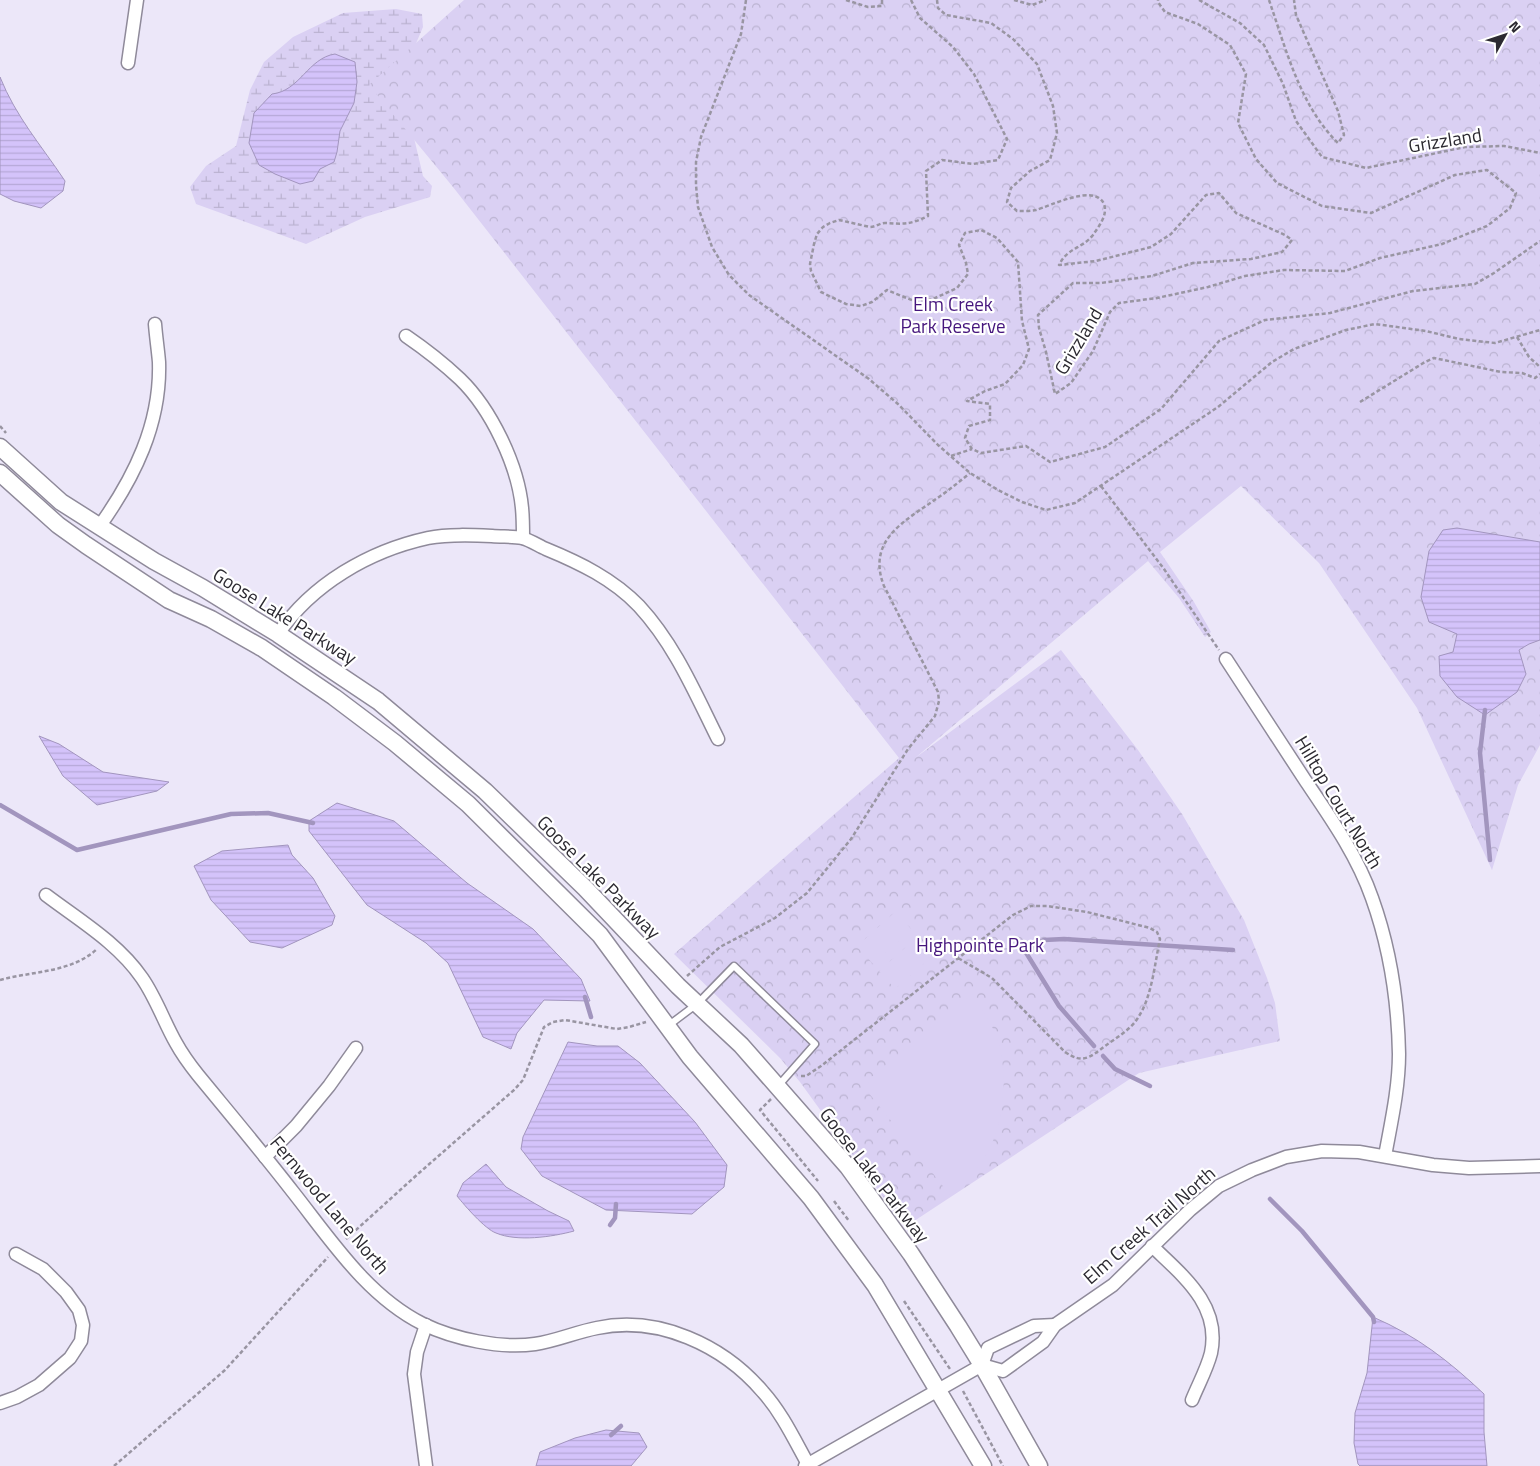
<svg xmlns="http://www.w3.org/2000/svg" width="1540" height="1466" font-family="'Titillium Web',sans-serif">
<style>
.wetland{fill:url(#wetland-marsh)}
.park{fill:url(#park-crowns)}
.garden{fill:#dad0f3}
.water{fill:url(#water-rules);stroke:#a295be}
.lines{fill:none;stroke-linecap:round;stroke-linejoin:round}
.stream{stroke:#a295be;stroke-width:4.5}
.service-casing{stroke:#8f8a9a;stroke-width:9}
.minor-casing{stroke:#8f8a9a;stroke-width:15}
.tertiary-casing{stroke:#8f8a9a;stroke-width:19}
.path{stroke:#9995a2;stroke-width:2.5;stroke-dasharray:4 2.5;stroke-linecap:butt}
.service{stroke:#fff;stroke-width:6}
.minor{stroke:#fff;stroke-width:12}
.tertiary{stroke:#fff;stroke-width:16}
.labels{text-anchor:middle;stroke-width:4.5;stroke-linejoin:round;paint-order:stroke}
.street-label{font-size:19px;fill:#2c2a31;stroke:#fff}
.park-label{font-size:19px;fill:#46167d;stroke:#fff}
</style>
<defs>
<pattern id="wetland-marsh" width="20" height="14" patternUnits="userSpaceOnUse" patternTransform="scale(1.25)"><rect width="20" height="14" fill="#dad0f3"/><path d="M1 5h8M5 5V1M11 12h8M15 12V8" fill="none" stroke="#bbb3d1"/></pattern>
<pattern id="park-crowns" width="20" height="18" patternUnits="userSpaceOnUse" patternTransform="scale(1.25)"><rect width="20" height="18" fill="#dad0f3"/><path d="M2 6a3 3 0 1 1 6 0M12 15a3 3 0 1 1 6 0" fill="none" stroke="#bbb3d1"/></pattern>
<pattern id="water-rules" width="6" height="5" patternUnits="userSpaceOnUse" patternTransform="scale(1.25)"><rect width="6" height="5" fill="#d4c3fa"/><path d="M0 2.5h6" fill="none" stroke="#b6a8d7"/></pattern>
</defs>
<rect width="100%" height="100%" fill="#ece7f9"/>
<path class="wetland" d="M396,9L422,14L423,27L403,74L407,108L423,176L432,186L430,197L365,217L306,244L196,204L190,187L206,166L236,146L250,90L264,62L293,37L343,13Z"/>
<path class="park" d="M464,0H1540V745L1518,785L1492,870L1417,708L1319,563L1241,486L1160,552L1194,602L1211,632L1205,637L1179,598L1148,561L915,758L1061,650L1138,750L1182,814L1244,920L1267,978L1275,1003L1280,1041L1139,1073L905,1227L800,1082L780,1058L674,954L899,758L453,187L369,85Z"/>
<g class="garden">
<path d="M896,911L912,930L873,964L857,946Z"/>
<path d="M918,936L934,955L895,989L879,971Z"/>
<path d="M972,994C982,1010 994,1026 999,1044C1010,1086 1002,1146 970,1177C964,1184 957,1189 950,1195L868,1092L869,1079Z"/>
</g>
<g class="water">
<path d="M335,54L355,62L357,82L354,103L340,131L337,152L334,162L320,169L313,181L300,184L275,174L259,165L249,143L254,113L272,94C300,91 308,58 335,54Z"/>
<path d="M0,77C16,117 41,145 65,181L63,191L41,208L14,201L0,194Z"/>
<path d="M1457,528L1540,542V640L1529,644L1519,650L1526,674L1517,692L1485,715L1457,697L1440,676L1439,656L1453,652L1457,634L1429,622L1421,597L1429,551L1443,530Z"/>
<path d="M39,736L59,744L103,772L169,782L157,791L97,805L63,776Z"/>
<path d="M337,803L394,821L467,883L533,929L581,979L590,1001L544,1000L517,1033L511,1049L483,1037L448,963L426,943L367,905L309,831V821Z"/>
<path d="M288,845L292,855L313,878L335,916L332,925L282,948L250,942L211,900L194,866L222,851Z"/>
<path d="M568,1042L597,1046H618L640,1063L695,1122L727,1165L724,1187L692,1214L606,1210L542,1176L521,1149L523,1137Z"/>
<path d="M486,1164L506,1187L548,1211L569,1221L574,1231C552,1237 517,1242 496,1233C485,1229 465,1206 457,1196L463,1183Z"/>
<path d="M1373,1317C1417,1336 1449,1361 1484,1394V1432L1487,1466H1360L1358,1464L1354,1443L1355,1413L1367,1373Z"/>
<path d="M606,1430L639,1433L647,1447L631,1466H536L540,1452L575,1438Z"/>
</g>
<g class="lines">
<g class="stream">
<path d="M1485,710L1480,753L1490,860"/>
<path d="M0,805L77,850L231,814L268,813L313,823"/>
<path d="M585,997L591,1017"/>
<path d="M1094,1046L1059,1006L1025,951L1044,940L1064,939L1233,950"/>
<path d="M1103,1056L1115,1069L1150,1086"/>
<path d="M1270,1199L1302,1231L1373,1317L1374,1322"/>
<path d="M610,1225L615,1218L616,1204"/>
<path d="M611,1435L621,1426"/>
</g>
<defs>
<path id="service" d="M669,1025L697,1004L734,966L815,1044L778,1086"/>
<g id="minor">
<path d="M128,63L137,0"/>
<path d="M406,336C425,349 443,363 460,379C491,409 518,465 522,508C523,518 523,528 523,538"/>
<path d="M99,527C134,478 161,424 159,362C158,350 156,337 155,324"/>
<path d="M278,634C312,584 369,551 428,538C448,534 471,535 492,536C502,537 513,536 522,538C530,540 539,546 546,549C580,563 613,579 639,606C675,645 695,693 718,739"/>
<path d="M1226,659C1252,699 1279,740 1305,780C1330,817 1357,855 1372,898C1390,948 1398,1001 1399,1054C1399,1088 1391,1123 1385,1156"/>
<path d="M46,895C79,920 118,943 142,978C156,998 164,1022 176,1043C182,1054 190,1065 198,1075C230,1114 262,1152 293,1192C331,1240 367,1296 423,1324C454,1339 501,1349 535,1344C556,1341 576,1332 597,1328C658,1315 723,1345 763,1392C782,1413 795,1441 809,1466"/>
<path d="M265,1157L296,1126L329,1086L356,1048"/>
<path d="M1152,1246C1183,1276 1221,1305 1211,1353C1207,1369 1198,1385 1192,1400"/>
<path d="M426,1325L417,1352L414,1374L426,1466"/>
<path d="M982,1365L1003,1371L1043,1342L1055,1325L1113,1285L1190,1210L1219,1186L1252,1170L1286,1157L1322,1151L1359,1152L1433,1165L1469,1168L1540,1166"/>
<path d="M982,1365L988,1348L1034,1326L1055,1325"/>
<path d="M0,1403L17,1397L39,1385L70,1358L81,1341L83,1325L79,1310L66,1292L43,1269L16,1254"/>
<path d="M805,1466L982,1365"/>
</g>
<g id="tertiary">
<path d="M0,447L61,502L154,561L203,588L278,634L378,701L485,791L585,888L678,986L741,1045L848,1167L911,1254L958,1326L982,1365L1039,1466"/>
<path d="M0,473L58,525L86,545L169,600L211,619L262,648L334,697L395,743L468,804L600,935L690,1057L811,1198L875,1285L983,1466"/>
</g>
</defs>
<use href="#service" class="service-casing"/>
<use href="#minor" class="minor-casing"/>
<use href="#tertiary" class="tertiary-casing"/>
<g class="path">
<path d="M746,0L741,34L701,137L696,162V185L698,207L712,247L729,275L749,295L869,379L898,404L938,445L970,473L998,490L1022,502L1046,510L1075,503L1218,407L1272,362L1294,349L1346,330L1375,324L1426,331L1459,339L1495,343L1540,330"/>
<path d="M846,0L868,7L882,6V0"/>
<path d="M911,0L920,18L953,47L974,74L1007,139L998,160L973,164L942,160L926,171L928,216C909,225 905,224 885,223C880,223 876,227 870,227L839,220L830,223L823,227L817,234L814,244L810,264L811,271L821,292L846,304L861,306L872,302L887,290L914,301L933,299L957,288L968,274L966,263L959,245L965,233L981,230L997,238L1018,262L1022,321L1029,349L1023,365L1005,384L985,391L967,401L990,404V420L969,426L965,438L972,449L981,453L1026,446L1050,462L1105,447L1161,409L1219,341L1265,320L1330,313L1413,291L1475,284L1494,273L1540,241"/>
<path d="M937,0L938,8L946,15L991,23L1013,39L1037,64L1053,106L1057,133L1050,160L1030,171L1011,188L1007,202L1017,211C1023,211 1030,211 1036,210C1050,206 1095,183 1104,204C1108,215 1099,226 1093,235C1082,249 1068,247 1059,265L1096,261L1151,247L1171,234L1206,195L1219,193L1236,213L1285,235L1292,240L1282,252L1251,259L1193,263L1152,276L1101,283H1073L1038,315L1039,328L1046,352L1055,394L1071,383L1093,351L1110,312L1119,303L1157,298L1208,287L1245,276L1284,270L1345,271L1380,258L1442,244L1487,226L1510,208L1516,193L1487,170L1455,175L1371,213L1322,206L1277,183L1256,159L1238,123L1246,74L1230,45L1198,24L1165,12L1158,2V0"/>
<path d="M1014,0L1032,5L1046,0"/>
<path d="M1199,0L1240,23L1264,45L1283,84L1296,121L1322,157L1366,168L1465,147L1504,146L1540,153"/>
<path d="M1269,0C1286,49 1300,106 1338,143L1344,135L1338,111L1296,15L1294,0"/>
<path d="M1517,337L1529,357L1540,367"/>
<path d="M1360,402L1425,362L1434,358L1501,372L1522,373L1535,378L1540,374"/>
<path d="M0,426L6,433"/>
<path d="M951,456L972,449"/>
<path d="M1101,486L1164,569L1219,650"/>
<path d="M687,976L720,947L775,918L807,893L851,839L908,749L935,716L939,701L938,692L884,586C866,540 905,521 936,499C948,491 959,482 970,473"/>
<path d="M0,980C32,971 71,973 97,949"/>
<path d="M801,1076H806L821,1066L1013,915L1031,906H1047L1087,912L1150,928L1157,932L1160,939C1155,962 1152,996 1139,1016C1132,1029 1116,1038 1105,1046C1089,1058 1083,1064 1065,1052L992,978L958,958"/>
<path d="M771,1099L760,1110L818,1181"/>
<path d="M834,1201L849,1221"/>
<path d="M346,1239L419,1173L514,1090L523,1080L544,1027L553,1022L565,1020L617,1029L629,1027L646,1022"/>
<path d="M904,1301L950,1369"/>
<path d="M963,1391L1003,1466"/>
<path d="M114,1466L225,1370L328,1257"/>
</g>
<use href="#service" class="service"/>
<use href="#minor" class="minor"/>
<use href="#tertiary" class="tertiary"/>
</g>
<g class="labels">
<g class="street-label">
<text transform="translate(1445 140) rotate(-9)" y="7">Grizzland</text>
<text transform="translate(1078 341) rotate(-59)" y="7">Grizzland</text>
<text transform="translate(285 616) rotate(32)" y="7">Goose Lake Parkway</text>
<text transform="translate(1339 802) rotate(59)" y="7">Hilltop Court North</text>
<text transform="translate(599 877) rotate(45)" y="7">Goose Lake Parkway</text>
<text transform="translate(875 1175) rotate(52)" y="7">Goose Lake Parkway</text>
<text transform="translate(330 1205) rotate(50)" y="7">Fernwood Lane North</text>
<text transform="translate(1149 1225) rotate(-41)" y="7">Elm Creek Trail North</text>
</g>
<g class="park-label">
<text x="953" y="311">Elm Creek<tspan x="953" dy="22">Park Reserve</tspan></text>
<text x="980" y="952">Highpointe Park</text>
</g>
</g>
<g transform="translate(1505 35) rotate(50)" stroke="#ffffff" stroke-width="4" paint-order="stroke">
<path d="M0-4L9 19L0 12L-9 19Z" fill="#2c2a31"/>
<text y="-8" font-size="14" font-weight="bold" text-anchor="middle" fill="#2c2a31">N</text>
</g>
</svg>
